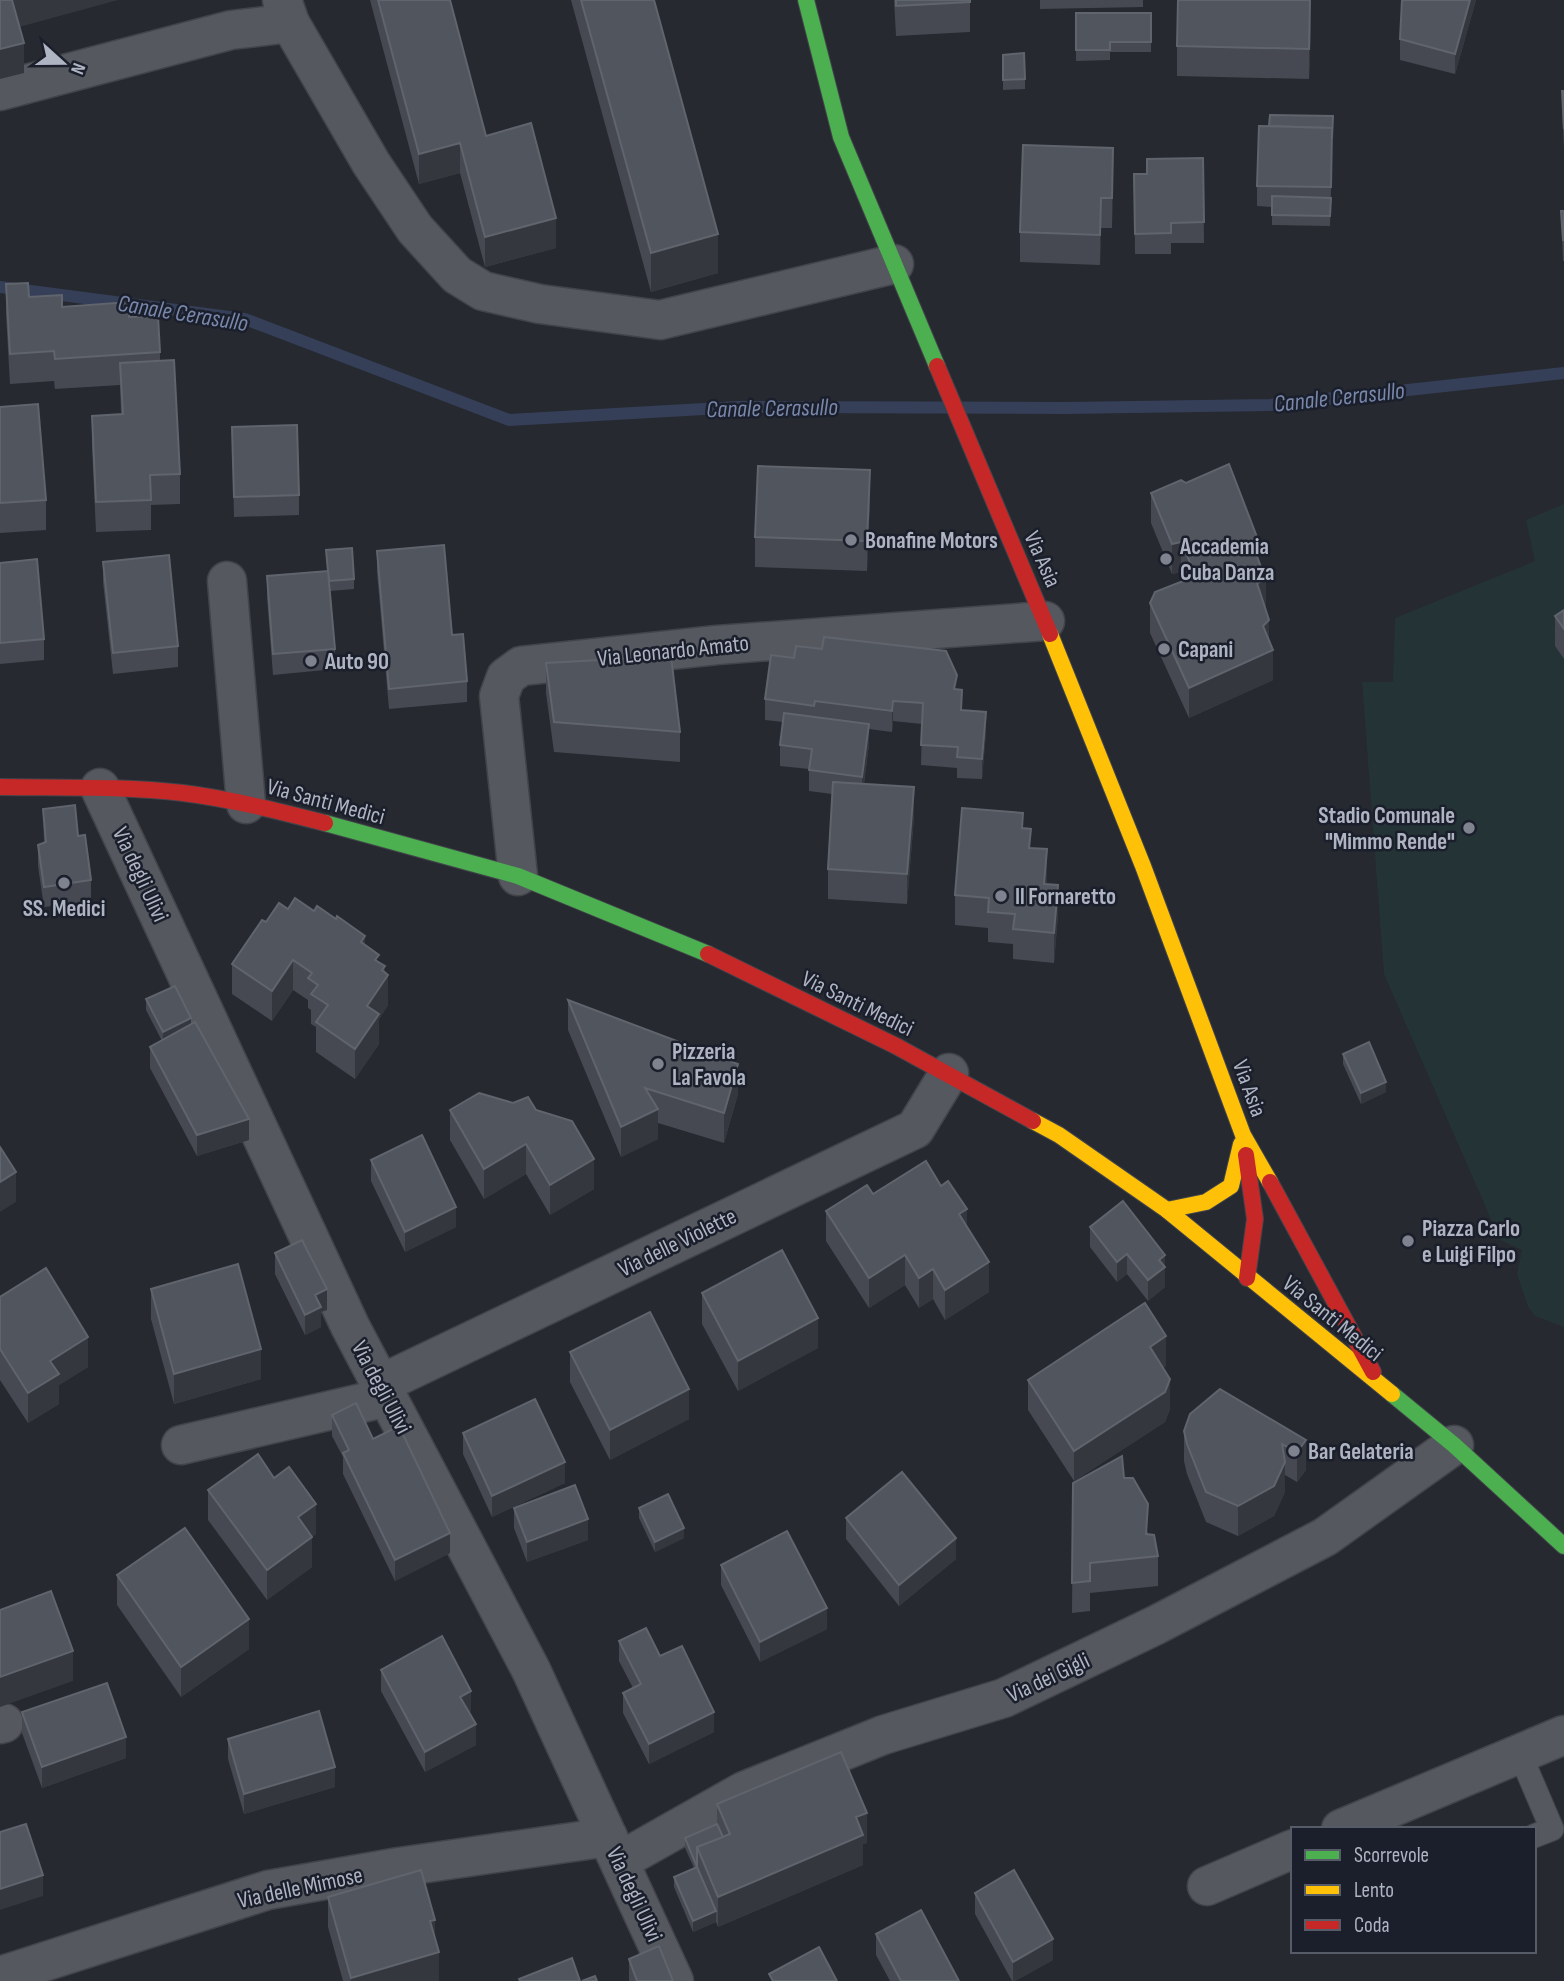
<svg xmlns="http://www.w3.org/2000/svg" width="1564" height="1981" font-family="'Sofia Sans Condensed',sans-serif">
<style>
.green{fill:#243336}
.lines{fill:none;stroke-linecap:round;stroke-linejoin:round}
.stream{stroke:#353f58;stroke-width:12}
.lane-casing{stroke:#42444a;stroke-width:25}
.street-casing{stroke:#42444a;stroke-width:41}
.fast-casing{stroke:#42444a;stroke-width:18}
.slow-casing{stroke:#42444a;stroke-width:18}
.jam-casing{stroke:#42444a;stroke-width:18}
.lane{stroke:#55585f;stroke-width:23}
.street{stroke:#55585f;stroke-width:38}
.fast{stroke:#4caf50;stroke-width:16}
.slow{stroke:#ffc107;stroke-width:16}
.jam{stroke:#c62828;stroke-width:16}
.wall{fill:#464951}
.shaded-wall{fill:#34373e}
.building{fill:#51555d;stroke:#60646d;stroke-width:2}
.poi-dot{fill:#7f8390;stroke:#1a1f2b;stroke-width:2.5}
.labels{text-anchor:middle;stroke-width:5;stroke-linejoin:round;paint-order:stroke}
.poi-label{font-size:23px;font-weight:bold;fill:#afb4c3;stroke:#1a1f2b;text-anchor:start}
.street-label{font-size:23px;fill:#afb4c3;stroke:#1a1f2b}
.water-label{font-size:24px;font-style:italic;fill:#7887aa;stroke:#1a1f2b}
</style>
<rect width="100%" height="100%" fill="#262930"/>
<path class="green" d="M1564,504V1327L1535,1316L1528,1307L1517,1274L1522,1250L1500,1240L1384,974L1362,682H1393L1395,618L1535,561L1526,520Z"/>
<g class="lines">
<path class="stream" d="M0,287L245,319L509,420L739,407L1064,408L1270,405L1564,373"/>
<defs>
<path id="lane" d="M1520,1754L1552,1829L1534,1836"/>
<g id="street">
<path d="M282,0L290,23L371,163L415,229L457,275L483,291L540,304L660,320L894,264"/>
<path d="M0,91L231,30L290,23"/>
<path d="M227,581L246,804"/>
<path d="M100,788L350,1326L531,1670L674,1981"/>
<path d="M518,876L499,696L506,677L521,666L717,645L1045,621"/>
<path d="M381,1384L915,1129L949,1073"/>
<path d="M181,1445L388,1397"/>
<path d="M0,1724L4,1723"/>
<path d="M1341,1829L1564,1735"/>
<path d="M620,1861L744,1791L883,1735L1004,1698L1156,1625L1325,1537L1454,1445"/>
<path d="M1207,1886L1293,1849"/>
<path d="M0,1976L268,1890L399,1867L608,1837"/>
</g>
<g id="fast">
<path d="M806,0L841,137L937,366"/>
<path d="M325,823L518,876L708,954"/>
<path d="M1392,1394L1454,1445L1564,1546"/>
</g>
<g id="slow">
<path d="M1050,634L1143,866L1243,1135L1270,1182"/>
<path d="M1033,1121L1059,1135L1167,1210L1392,1394"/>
<path d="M1167,1210L1206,1202L1231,1186L1241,1144"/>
</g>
<g id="jam">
<path d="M937,366L1050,634"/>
<path d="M0,787C61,788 122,786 183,793C231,799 278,811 325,823"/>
<path d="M708,954L896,1046L1033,1121"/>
<path d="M1246,1155L1255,1219L1247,1278"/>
<path d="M1270,1182L1373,1372"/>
</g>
</defs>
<use href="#lane" class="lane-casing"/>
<use href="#street" class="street-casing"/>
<use href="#fast" class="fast-casing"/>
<use href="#slow" class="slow-casing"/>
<use href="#jam" class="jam-casing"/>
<use href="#lane" class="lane"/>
<use href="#street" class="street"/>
<use href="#fast" class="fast"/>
<use href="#slow" class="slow"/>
<use href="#jam" class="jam"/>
</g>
<g class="wall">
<path d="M370,0H450L486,136L556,248L485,267L460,173L419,184Z"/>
<path d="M571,0H654L718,273L651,292Z"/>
<path d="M894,0H970V32L896,36Z"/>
<path d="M1040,0H1143V7L1040,9Z"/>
<path d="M1476,0L1455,74L1400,60V39Z"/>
<path d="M1076,13H1151V52H1110V60L1076,61Z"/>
<path d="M1311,28L1309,79L1177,76V46Z"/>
<path d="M1003,55L1025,79V89L1003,90Z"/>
<path d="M1562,91H1564V149L1562,111Z"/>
<path d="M1333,116L1330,226L1272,225V207L1257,206V186L1269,126Z"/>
<path d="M1203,158L1204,243H1171V254H1135L1134,174H1147Z"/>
<path d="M1113,178L1112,228H1101L1100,265L1020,262V232Z"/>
<path d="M1561,211H1564V261H1563Z"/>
<path d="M6,284L29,297L62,307L129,317L160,352V360L180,474V504L151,505V530L96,532L92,446V416L121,414L120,385L55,389L54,381L10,384L6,314Z"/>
<path d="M0,407L46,500V530L0,533Z"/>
<path d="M232,427L299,495V515L234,517Z"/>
<path d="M1151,493L1257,556L1266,610L1273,680L1189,718L1150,633V603L1184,580L1181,572L1172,574L1151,523Z"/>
<path d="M870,500L867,571L755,567V537Z"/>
<path d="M326,550L354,579V589L330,591L335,649V669L273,675L267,597V576L327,571Z"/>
<path d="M377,551L452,635L467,681V702L389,709L377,572Z"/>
<path d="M103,562L178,646V667L113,674L103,582Z"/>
<path d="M0,563L44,639V660L0,664Z"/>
<path d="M1564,610V659L1555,646V616Z"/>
<path d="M546,663L680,732V762L554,752L546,693Z"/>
<path d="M957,689L962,710L986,732L982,779L957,778V768L921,765L922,724L893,721L892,732L869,729V744L864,784L914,817L907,904L828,899V869L832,794L809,791V769L780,766V745L783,722L765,720V699Z"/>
<path d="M43,809L78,836L91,880V901L44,907L38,866V845L44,843Z"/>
<path d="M1023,829L1031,848L1047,879V884L1058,915L1054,963L1013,959V944L988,942V928L955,925V895Z"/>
<path d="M288,909L365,946L379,962L385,973L388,1005L379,1019V1044L355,1079L316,1052V1027L311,1024V1010L308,1008V1000L293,990L272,1021L232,994V964L266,922Z"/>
<path d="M146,999L191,1025L249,1140L197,1156L150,1068V1047L162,1041L146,1010Z"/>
<path d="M568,1000L738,1094L724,1143L658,1123V1139L621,1157L568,1030Z"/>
<path d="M1343,1054L1386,1092L1361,1104L1343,1064Z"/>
<path d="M450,1110H536L594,1189L550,1215L526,1174L484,1199L450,1140Z"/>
<path d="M371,1160L456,1227L405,1252L371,1181Z"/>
<path d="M873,1194L967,1226L989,1292L945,1320L933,1299L919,1308L905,1285L869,1308L826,1241V1211Z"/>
<path d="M1090,1227L1165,1276V1287L1148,1301L1127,1274L1117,1282L1090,1247Z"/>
<path d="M275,1253L327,1310L321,1312V1327L305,1335L275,1274Z"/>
<path d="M151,1289L261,1379L174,1404L151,1319Z"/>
<path d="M702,1293L818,1348L738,1391L702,1324Z"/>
<path d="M0,1297L88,1367L59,1385V1404L28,1423L0,1380Z"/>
<path d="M570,1352L689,1419L610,1460L570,1382Z"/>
<path d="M1166,1366L1163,1368L1170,1409L1165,1422L1074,1481L1028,1410V1380Z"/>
<path d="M332,1415L373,1439L450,1553L395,1581L343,1474V1457L332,1436Z"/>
<path d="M1184,1431L1306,1440V1470L1297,1482L1285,1475V1492L1274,1516L1238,1536L1206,1522L1187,1474L1184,1461Z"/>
<path d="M463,1433L565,1483L492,1517L463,1454Z"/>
<path d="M1124,1478L1158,1556V1586L1090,1593V1611L1072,1613L1073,1483Z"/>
<path d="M208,1490L316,1534L312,1537V1567L267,1600L208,1520Z"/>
<path d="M514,1508L588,1540L527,1562L514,1528Z"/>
<path d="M639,1508L684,1538L655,1552L639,1518Z"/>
<path d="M846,1518L956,1559L899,1606L846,1539Z"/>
<path d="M721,1565L827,1629L760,1662L721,1585Z"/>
<path d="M117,1575L249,1649L181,1697L117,1605Z"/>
<path d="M619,1641L660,1656L714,1732L649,1764L623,1713V1693L633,1688L619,1661Z"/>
<path d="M381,1670L471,1711L469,1712L476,1745L425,1772L381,1691Z"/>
<path d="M22,1712L126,1758L42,1788L22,1733Z"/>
<path d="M228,1739L335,1787L244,1814L228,1759Z"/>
<path d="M717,1804L867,1843L863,1844V1865L718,1927L716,1922L693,1932L674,1887V1877L694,1868L685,1848V1838L717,1824Z"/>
<path d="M975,1893L1053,1960L1015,1981H1012L975,1914Z"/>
<path d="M328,1897L435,1938L439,1981H343L328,1927Z"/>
<path d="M876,1934L959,1981H890L876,1955Z"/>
<path d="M629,1959L673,1981H629Z"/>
</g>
<g class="shaded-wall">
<path d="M12,0H118L12,29Z"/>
<path d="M1311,0V28L1309,79V49Z"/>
<path d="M1470,0H1476L1455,74V54Z"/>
<path d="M24,43V73L0,79V49Z"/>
<path d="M460,143V173L419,184V154Z"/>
<path d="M1113,148V178L1112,228V198Z"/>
<path d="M1101,198V228L1100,265V235Z"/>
<path d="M556,218V248L485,267V237Z"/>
<path d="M718,234V273L651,292V253Z"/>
<path d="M870,470V500L867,571V541Z"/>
<path d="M1257,537V567L1251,541Z"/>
<path d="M1181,542V572L1172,574V544Z"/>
<path d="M1266,580V610L1257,613V583Z"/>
<path d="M1269,620V650H1273V680L1189,718V688Z"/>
<path d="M893,701V721L892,732V711Z"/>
<path d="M986,712V732L982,779V759Z"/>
<path d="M869,724V744L862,797V777Z"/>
<path d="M914,787V817L907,904V874Z"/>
<path d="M1047,849V879L1044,914V884Z"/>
<path d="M1058,885V915L1054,963V933Z"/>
<path d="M365,936V966L361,942Z"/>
<path d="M293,960V990L272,1021V991Z"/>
<path d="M385,966V980L388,975V1005L379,1019V1044L355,1079V1049L367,1006L382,970Z"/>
<path d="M191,1018V1028L163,1042V1032Z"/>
<path d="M738,1064V1094L724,1143V1113Z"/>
<path d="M1386,1082V1092L1361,1104V1093Z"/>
<path d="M658,1109V1139L621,1157V1127Z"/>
<path d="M249,1119V1140L197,1156V1135Z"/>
<path d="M526,1144V1174L484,1199V1169Z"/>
<path d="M594,1159V1189L550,1215V1185Z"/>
<path d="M16,1172V1202L0,1212V1182Z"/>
<path d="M456,1207V1227L405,1252V1232Z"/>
<path d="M967,1209V1239L959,1214Z"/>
<path d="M1127,1254V1274L1117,1282V1262Z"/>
<path d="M905,1255V1285L869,1308V1278Z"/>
<path d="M1165,1255V1287L1148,1301V1280L1159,1260Z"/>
<path d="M989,1262V1292L945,1320V1290Z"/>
<path d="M933,1269V1299L919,1308V1278Z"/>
<path d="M327,1289V1310L321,1312V1327L305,1335V1315L315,1295Z"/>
<path d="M818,1318V1348L738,1391V1361Z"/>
<path d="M1166,1336V1366L1150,1377V1347Z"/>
<path d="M88,1337V1367L59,1385V1404L28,1423V1393L50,1361Z"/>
<path d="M261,1349V1379L174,1404V1374Z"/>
<path d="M1170,1379V1409L1165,1422L1074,1481V1451Z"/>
<path d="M689,1389V1419L610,1460V1430Z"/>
<path d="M1306,1440V1470L1297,1482V1452Z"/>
<path d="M565,1462V1483L492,1517V1496Z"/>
<path d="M1285,1462V1492L1274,1516L1238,1536V1506Z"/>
<path d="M316,1504V1534L312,1537V1567L267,1600V1570L298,1517Z"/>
<path d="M588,1519V1540L527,1562V1542Z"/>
<path d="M684,1528V1538L655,1552V1542Z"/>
<path d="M450,1533V1553L395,1581V1560Z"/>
<path d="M956,1538V1559L899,1606V1585Z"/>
<path d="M827,1608V1629L760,1662V1642Z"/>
<path d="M249,1619V1649L181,1697V1667Z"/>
<path d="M73,1651V1681L0,1707V1677Z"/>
<path d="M471,1691V1711L460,1717V1697Z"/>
<path d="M714,1712V1732L649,1764V1744Z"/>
<path d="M476,1724V1745L425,1772V1752Z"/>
<path d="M126,1737V1758L42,1788V1767Z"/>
<path d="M335,1767V1787L244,1814V1794Z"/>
<path d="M867,1813V1843L863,1844V1865L718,1927V1897L856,1817Z"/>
<path d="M43,1875V1896L0,1910V1889Z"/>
<path d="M716,1911V1922L693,1932V1921Z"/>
<path d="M435,1920V1950L430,1921Z"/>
<path d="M1053,1939V1960L1015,1981H1013V1962Z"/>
<path d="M439,1952V1981H351V1978Z"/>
</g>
<g class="building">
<path d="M0,0H12L24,43L0,49Z"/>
<path d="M378,0H450L486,136L531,123L556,218L485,237L460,143L419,154Z"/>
<path d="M581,0H654L718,234L651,253Z"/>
<path d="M896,0H970V2L896,6Z"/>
<path d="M1178,0H1310L1309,49L1177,46Z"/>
<path d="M1402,0H1470L1455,54L1400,39Z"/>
<path d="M1076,13H1151V42H1110V50H1076Z"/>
<path d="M1024,53L1025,79L1003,80V55Z"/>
<path d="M1562,91H1564V129Z"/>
<path d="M1270,115L1333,116L1332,138V128L1269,126Z"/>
<path d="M1259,126L1332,128L1331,187L1257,186Z"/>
<path d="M1023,145L1113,148L1112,198H1101L1100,235L1020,232Z"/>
<path d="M1203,158L1204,222L1171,223V233L1135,234L1134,174H1147V159Z"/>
<path d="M1272,196L1331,198L1330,216L1272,215Z"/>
<path d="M1561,211H1564V240H1563Z"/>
<path d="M28,283L29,297L62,295V307L129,302V317L158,316L160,352L55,359L54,351L10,354L6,284Z"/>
<path d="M174,360L180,474L150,475L151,500L96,502L92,416L123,414L120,363Z"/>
<path d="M38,404L46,500L0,503V407Z"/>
<path d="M297,425L299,495L234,497L232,427Z"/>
<path d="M1229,464L1257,537L1251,541L1266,580L1257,583L1269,620L1263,626L1273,650L1189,688L1150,603L1155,592L1196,576L1181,542L1172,544L1151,493L1181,480L1186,483Z"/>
<path d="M758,466L870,470L867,541L755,537Z"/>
<path d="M444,545L452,635L463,634L467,681L389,689L377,551Z"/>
<path d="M352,548L354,579L329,581L326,550Z"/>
<path d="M169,555L178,646L113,653L103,562Z"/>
<path d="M37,559L44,639L0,643V563Z"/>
<path d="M328,571L335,649L273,654L267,576Z"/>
<path d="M1564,610V629L1555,616Z"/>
<path d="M824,637L946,651L957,675L954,689L962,690L961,710L986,712L982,759L957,757L958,747L921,745L923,703L893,701L892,711L815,701L814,706L765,699L771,655L794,658L796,646L822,649Z"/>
<path d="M671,656L680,732L554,722L546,663Z"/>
<path d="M784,713L869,724L862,777L809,770L812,749L780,745Z"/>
<path d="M833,782L914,787L907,874L828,869Z"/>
<path d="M75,805L78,836L85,835L91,880L44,887L38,845L46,842L43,809Z"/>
<path d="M962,808L1023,813L1022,828L1031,829L1029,848L1047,849L1044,884L1058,885L1054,933L1013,929L1015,914L988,912L989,898L955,895Z"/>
<path d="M295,898L314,911L317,906L336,919L337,916L365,936L361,942L379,955L375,960L385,966L382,970L388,975L367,1006L379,1014L355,1049L316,1022L328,1005L311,994L318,985L308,978L312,973L293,960L272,991L232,964L262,920L266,922L279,903L288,909Z"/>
<path d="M175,986L191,1018L163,1032L146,999Z"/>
<path d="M568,1000L738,1064L724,1113L645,1088L658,1109L621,1127Z"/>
<path d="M195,1022L249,1119L197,1135L150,1047Z"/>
<path d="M1369,1042L1386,1082L1361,1093L1343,1054Z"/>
<path d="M479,1093L513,1103L528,1097L536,1110L572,1121L594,1159L550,1185L526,1144L484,1169L450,1110Z"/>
<path d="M422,1135L456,1207L405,1232L371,1160Z"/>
<path d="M0,1147L16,1172L0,1182Z"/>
<path d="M926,1161L941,1186L948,1181L967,1209L959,1214L989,1262L945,1290L933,1269L919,1278L905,1255L869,1278L826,1211L867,1185L873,1194Z"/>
<path d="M1123,1201L1165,1255L1159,1260L1165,1267L1148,1280L1127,1254L1117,1262L1090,1227Z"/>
<path d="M302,1240L327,1289L315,1295L321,1307L305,1315L275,1253Z"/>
<path d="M782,1250L818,1318L738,1361L702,1293Z"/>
<path d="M238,1264L261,1349L174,1374L151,1289Z"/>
<path d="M46,1268L88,1337L50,1361L59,1374L28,1393L0,1349V1297Z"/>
<path d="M1145,1303L1166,1336L1150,1347L1170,1379L1165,1392L1074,1451L1028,1380Z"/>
<path d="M650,1312L689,1389L610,1430L570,1352Z"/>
<path d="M1220,1389L1306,1440L1297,1452L1282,1444L1285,1462L1274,1486L1238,1506L1206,1492L1187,1444L1184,1431L1190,1414Z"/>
<path d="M535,1399L565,1462L492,1496L463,1433Z"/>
<path d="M356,1403L373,1439L399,1426L450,1533L395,1560L343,1453L349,1450L332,1415Z"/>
<path d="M258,1454L274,1478L289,1467L316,1504L298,1517L312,1537L267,1570L208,1490Z"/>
<path d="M1122,1456L1124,1478H1133L1148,1504L1146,1534L1154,1535L1158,1556L1090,1563V1581L1072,1583L1073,1483Z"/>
<path d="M902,1472L956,1538L899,1585L846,1518Z"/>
<path d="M575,1485L588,1519L527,1542L514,1508Z"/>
<path d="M668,1494L684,1528L655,1542L639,1508Z"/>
<path d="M185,1528L249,1619L181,1667L117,1575Z"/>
<path d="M787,1531L827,1608L760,1642L721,1565Z"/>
<path d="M51,1591L73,1651L0,1677V1610Z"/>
<path d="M646,1628L660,1656L682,1646L714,1712L649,1744L623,1693L641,1684L619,1641Z"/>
<path d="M442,1636L471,1691L460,1697L476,1724L425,1752L381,1670Z"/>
<path d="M107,1683L126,1737L42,1767L22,1712Z"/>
<path d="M319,1711L335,1767L244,1794L228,1739Z"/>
<path d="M841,1752L867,1813L856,1817L863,1835L718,1897L697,1847L730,1834L717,1804Z"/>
<path d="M26,1824L43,1875L0,1889V1832Z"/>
<path d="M717,1824L723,1837L697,1847V1867L685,1838Z"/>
<path d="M697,1867L716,1911L693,1921L674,1877Z"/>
<path d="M421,1870L435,1920L430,1921L439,1952L351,1978L328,1897Z"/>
<path d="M1014,1870L1053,1939L1013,1962L975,1893Z"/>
<path d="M921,1910L959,1981H901L876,1934Z"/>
<path d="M659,1946L673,1981H637L629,1959Z"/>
<path d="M819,1947L837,1981H773L769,1974Z"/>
<path d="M572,1958L580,1981H520L519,1979Z"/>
<path d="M595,1976L597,1981H582Z"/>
</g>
<g class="poi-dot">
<circle cx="851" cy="540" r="7"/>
<circle cx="1166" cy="559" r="7"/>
<circle cx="1164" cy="649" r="7"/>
<circle cx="311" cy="661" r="7"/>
<circle cx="1469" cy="828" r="7"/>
<circle cx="64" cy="883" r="7"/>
<circle cx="1001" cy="896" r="7"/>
<circle cx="658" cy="1064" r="7"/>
<circle cx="1408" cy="1241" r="7"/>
<circle cx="1294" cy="1451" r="7"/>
</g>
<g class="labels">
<g class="poi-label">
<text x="865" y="548">Bonafine Motors</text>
<text x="1180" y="554">Accademia<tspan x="1180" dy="26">Cuba Danza</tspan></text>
<text x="1178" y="657">Capani</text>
<text x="325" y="669">Auto 90</text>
<text x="1455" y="823" text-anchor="end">Stadio Comunale<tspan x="1455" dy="26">"Mimmo Rende"</tspan></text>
<text x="1015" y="904">Il Fornaretto</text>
<text x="64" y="916" text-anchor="middle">SS. Medici</text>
<text x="672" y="1059">Pizzeria<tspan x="672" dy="26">La Favola</tspan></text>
<text x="1422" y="1236">Piazza Carlo<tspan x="1422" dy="26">e Luigi Filpo</tspan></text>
<text x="1308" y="1459">Bar Gelateria</text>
</g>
<g class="street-label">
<text transform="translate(1043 559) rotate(66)" y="8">Via Asia</text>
<text transform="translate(673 650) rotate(-6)" y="8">Via Leonardo Amato</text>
<text transform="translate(326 801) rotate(15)" y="8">Via Santi Medici</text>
<text transform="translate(141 874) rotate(65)" y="8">Via degli Ulivi</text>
<text transform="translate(858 1003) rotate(26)" y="8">Via Santi Medici</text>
<text transform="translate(1250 1088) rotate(70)" y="8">Via Asia</text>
<text transform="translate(677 1242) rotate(-26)" y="8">Via delle Violette</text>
<text transform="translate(1333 1318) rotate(39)" y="8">Via Santi Medici</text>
<text transform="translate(382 1387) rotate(62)" y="8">Via degli Ulivi</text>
<text transform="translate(1048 1677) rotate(-25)" y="8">Via dei Gigli</text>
<text transform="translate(300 1887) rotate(-12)" y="8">Via delle Mimose</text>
<text transform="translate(635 1894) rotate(65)" y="8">Via degli Ulivi</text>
</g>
<g class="water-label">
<text transform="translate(183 313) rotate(9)" y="8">Canale Cerasullo</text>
<text transform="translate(1339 397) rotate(-6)" y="8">Canale Cerasullo</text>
<text transform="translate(772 408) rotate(-1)" y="8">Canale Cerasullo</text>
</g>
</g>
<rect x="1291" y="1827" width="245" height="126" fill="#1a1f2b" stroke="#565b68" stroke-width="2"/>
<rect x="1305" y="1850" width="35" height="10" fill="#4caf50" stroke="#565b68" stroke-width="2"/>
<text x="1354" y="1862" font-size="21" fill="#afb4c3">Scorrevole</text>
<rect x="1305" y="1885" width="35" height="10" fill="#ffc107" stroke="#565b68" stroke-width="2"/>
<text x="1354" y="1897" font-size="21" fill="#afb4c3">Lento</text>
<rect x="1305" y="1920" width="35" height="10" fill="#c62828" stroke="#565b68" stroke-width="2"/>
<text x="1354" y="1932" font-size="21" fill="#afb4c3">Coda</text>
<g transform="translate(63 63) rotate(111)" stroke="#1a1f2b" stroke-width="5" paint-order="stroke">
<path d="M0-5L12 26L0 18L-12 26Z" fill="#afb4c3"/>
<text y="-10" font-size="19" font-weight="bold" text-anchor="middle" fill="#afb4c3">N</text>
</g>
</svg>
